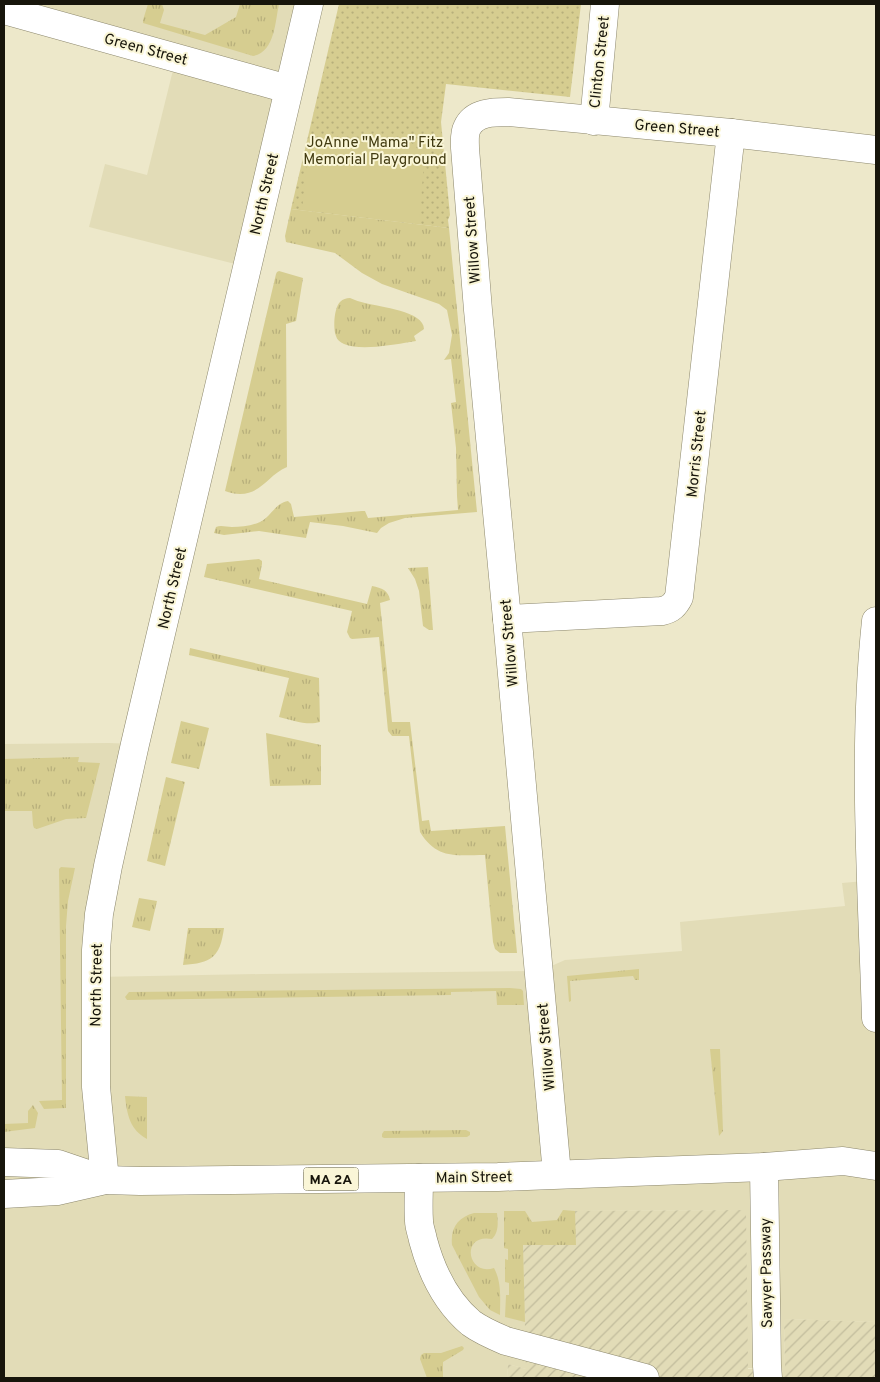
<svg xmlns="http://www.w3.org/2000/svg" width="880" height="1382" font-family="Overpass,sans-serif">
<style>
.built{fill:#e2dcb7}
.industrial{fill:url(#industrial-furrows)}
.grass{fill:url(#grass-tufts)}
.park{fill:url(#park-dots)}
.pitch{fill:#d6cd90}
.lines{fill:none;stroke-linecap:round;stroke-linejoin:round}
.minor-casing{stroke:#8c876c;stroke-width:29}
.major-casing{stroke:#8c876c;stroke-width:29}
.minor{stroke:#fff;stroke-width:28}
.major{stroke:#fff;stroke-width:28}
.labels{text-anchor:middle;stroke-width:4;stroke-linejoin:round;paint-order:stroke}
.shield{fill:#faf6d7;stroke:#5b5848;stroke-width:1}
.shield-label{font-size:14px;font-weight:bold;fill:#17150b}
.street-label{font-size:15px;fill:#17150b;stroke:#faf6d7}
.park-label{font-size:15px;fill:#413a10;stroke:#faf6d7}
</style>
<defs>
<pattern id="industrial-furrows" width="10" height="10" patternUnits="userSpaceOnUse" patternTransform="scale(1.25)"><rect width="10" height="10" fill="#e2dcb7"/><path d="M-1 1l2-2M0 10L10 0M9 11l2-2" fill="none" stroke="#c1bc9c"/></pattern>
<pattern id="grass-tufts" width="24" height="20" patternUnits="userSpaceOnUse" patternTransform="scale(1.25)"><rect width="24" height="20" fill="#d6cd90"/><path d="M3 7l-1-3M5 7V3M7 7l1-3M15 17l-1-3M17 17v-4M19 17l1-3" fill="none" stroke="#b7af7b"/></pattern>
<pattern id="park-dots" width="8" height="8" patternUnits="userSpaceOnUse" patternTransform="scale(1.25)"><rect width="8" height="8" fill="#d6cd90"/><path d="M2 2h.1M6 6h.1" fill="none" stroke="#b7af7b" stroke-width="1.8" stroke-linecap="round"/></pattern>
</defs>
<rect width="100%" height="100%" fill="#ede8ca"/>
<g class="built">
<path d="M4,4H309L247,267L89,227L105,164L147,175L176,58Z"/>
<path d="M108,743L135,744L96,977L262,974L540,971L565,960L682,951L680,922L845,906L842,883L876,880V1322L784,1319L785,1369L747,1368L738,1210L575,1211L576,1245L526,1364V1369L508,1364L507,1378H4V744Z"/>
</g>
<path class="industrial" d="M739,1210L746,1211L748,1369H785L784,1319L876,1322V1378H507L508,1364L526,1369L523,1245H575V1211Z"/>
<g class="grass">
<path d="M148,4H162L164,10L160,23L205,35L236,17L240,4H279C275,22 275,52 253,56L143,23V20Z"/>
<path d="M291,209L449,228L477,512L405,518L389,523L381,528L377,533L343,526L310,522L306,538L259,531L224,535L214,533L216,527C221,525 226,527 232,527C241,527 251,526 260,522C271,517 275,503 288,501L291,504L294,517L362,511H365L368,518L458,510L457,496L456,448L451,403L456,402L451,359L444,360L449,353L452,335L447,310L439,304L382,284L362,273L335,253L286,242L285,236Z"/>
<path d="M279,271L303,278L296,321L286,324L287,467C268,475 263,493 240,494C235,494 230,493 225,491L276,274L277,272Z"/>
<path d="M350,298C355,300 360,302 365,303C380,307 424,311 424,329L414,336L416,341L410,342C392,345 360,351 344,344C340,342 337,340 336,336C333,328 334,308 340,302C343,299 346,298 350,298Z"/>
<path d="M259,559L262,561V564L259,579L367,604L372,586C382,588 388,590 390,600L380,603L392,722H410L422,821L429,820L431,831L505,826L517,953H500L495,949L493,942L485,855C457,855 437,860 420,832L409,736H392L388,731L379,637L352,639L350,638L347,632L352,611L204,577L207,564Z"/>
<path d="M428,567L433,630H429L423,626L419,591L415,579L408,568Z"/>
<path d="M190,648L319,678L320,722C307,726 292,720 279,717L289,678L189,655Z"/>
<path d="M181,721L209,728L199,769L171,763Z"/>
<path d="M266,733L321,745V785L270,786Z"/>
<path d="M79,757L78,762L100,763L86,818L66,819L37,829L34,828L33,825L32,811H4V759Z"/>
<path d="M166,777L185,782L165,866L147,861Z"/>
<path d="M61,867L75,868L68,901L66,926V1108L44,1109L39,1101L62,1100L59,869Z"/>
<path d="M139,898L157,901L150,931L132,927Z"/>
<path d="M188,928H224C220,958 211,963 183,965Z"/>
<path d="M639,969V980H635L633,976L570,981L571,999V1001L569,1002L567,976Z"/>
<path d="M510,988L521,989L523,991L524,1005H497L496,991L451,992V995L127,1000L125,997L129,992Z"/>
<path d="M710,1049H720L723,1131L719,1136Z"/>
<path d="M125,1096L147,1097V1139C130,1130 127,1115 125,1096Z"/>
<path d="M33,1105L38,1113L35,1128L4,1132V1124L28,1123V1111Z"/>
<path d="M466,1130L470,1132V1135L467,1137L384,1138L382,1137V1134L384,1131Z"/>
<path d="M563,1210L575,1211L576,1245H523L525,1322L505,1317L506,1295H509V1283L505,1282V1259L508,1260V1249L504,1248V1211H525L532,1222L557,1220Z"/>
<path d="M474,1213H497C498,1222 499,1232 492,1239C460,1233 467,1277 494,1268C502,1283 500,1299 500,1315L490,1310L479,1297L452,1245C450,1227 459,1217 474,1213Z"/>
<path d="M462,1346L464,1348L463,1350L443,1362V1378H427L420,1359L421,1355L424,1353H441Z"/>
</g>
<path class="park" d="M339,4H581L570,97L446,84L441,122L450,215L448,220L449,228L291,209Z"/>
<path class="pitch" d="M310,137L425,149L419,224L302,210Z"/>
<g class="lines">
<defs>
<g id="minor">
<path d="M4,10L288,89"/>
<path d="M594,121L605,4"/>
<path d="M507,619L662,611C671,609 675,605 679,597L731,133"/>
<path d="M876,621C862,753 872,886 876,1018"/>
<path d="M764,1167L767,1366L768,1378"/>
<path d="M557,1174L507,619L478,310L465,148C465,142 464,134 467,128C474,112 494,112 508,112L731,133L876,150"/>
<path d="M419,1178C419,1192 418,1207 419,1221C419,1227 422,1234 423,1240C431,1270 446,1302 471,1323C482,1331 494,1336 506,1341L645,1378"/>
<path d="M105,1180L96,1087V950L99,914L108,866L135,744L309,4"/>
</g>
<g id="major">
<path d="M4,1162L58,1164L105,1180"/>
<path d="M4,1194L57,1191L105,1180L140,1181L498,1177L764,1167L843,1161L876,1166"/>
</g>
</defs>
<use href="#minor" class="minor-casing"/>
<use href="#major" class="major-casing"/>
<use href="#minor" class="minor"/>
<use href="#major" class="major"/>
</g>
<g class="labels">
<rect class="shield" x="303.5" y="1167.5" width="55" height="23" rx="4"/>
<g class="shield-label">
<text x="331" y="1184">MA 2A</text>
</g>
<g class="street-label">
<text transform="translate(146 49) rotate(15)" y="5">Green Street</text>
<text transform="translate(599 62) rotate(-84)" y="5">Clinton Street</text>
<text transform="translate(677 128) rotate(5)" y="5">Green Street</text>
<text transform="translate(264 194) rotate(-77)" y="5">North Street</text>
<text transform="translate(472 240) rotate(-94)" y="5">Willow Street</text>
<text transform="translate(696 454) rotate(-84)" y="5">Morris Street</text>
<text transform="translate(172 588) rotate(-77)" y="5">North Street</text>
<text transform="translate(509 643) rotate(-95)" y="5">Willow Street</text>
<text transform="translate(96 985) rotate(-89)" y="5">North Street</text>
<text transform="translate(546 1047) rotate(-95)" y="5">Willow Street</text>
<text transform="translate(474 1177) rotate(-1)" y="5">Main Street</text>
<text transform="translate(766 1273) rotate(-91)" y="5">Sawyer Passway</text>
</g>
<g class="park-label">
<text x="375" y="147">JoAnne "Mama" Fitz<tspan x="375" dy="17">Memorial Playground</tspan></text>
</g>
</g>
<rect width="880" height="1382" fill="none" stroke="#17150b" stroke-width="10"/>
</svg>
